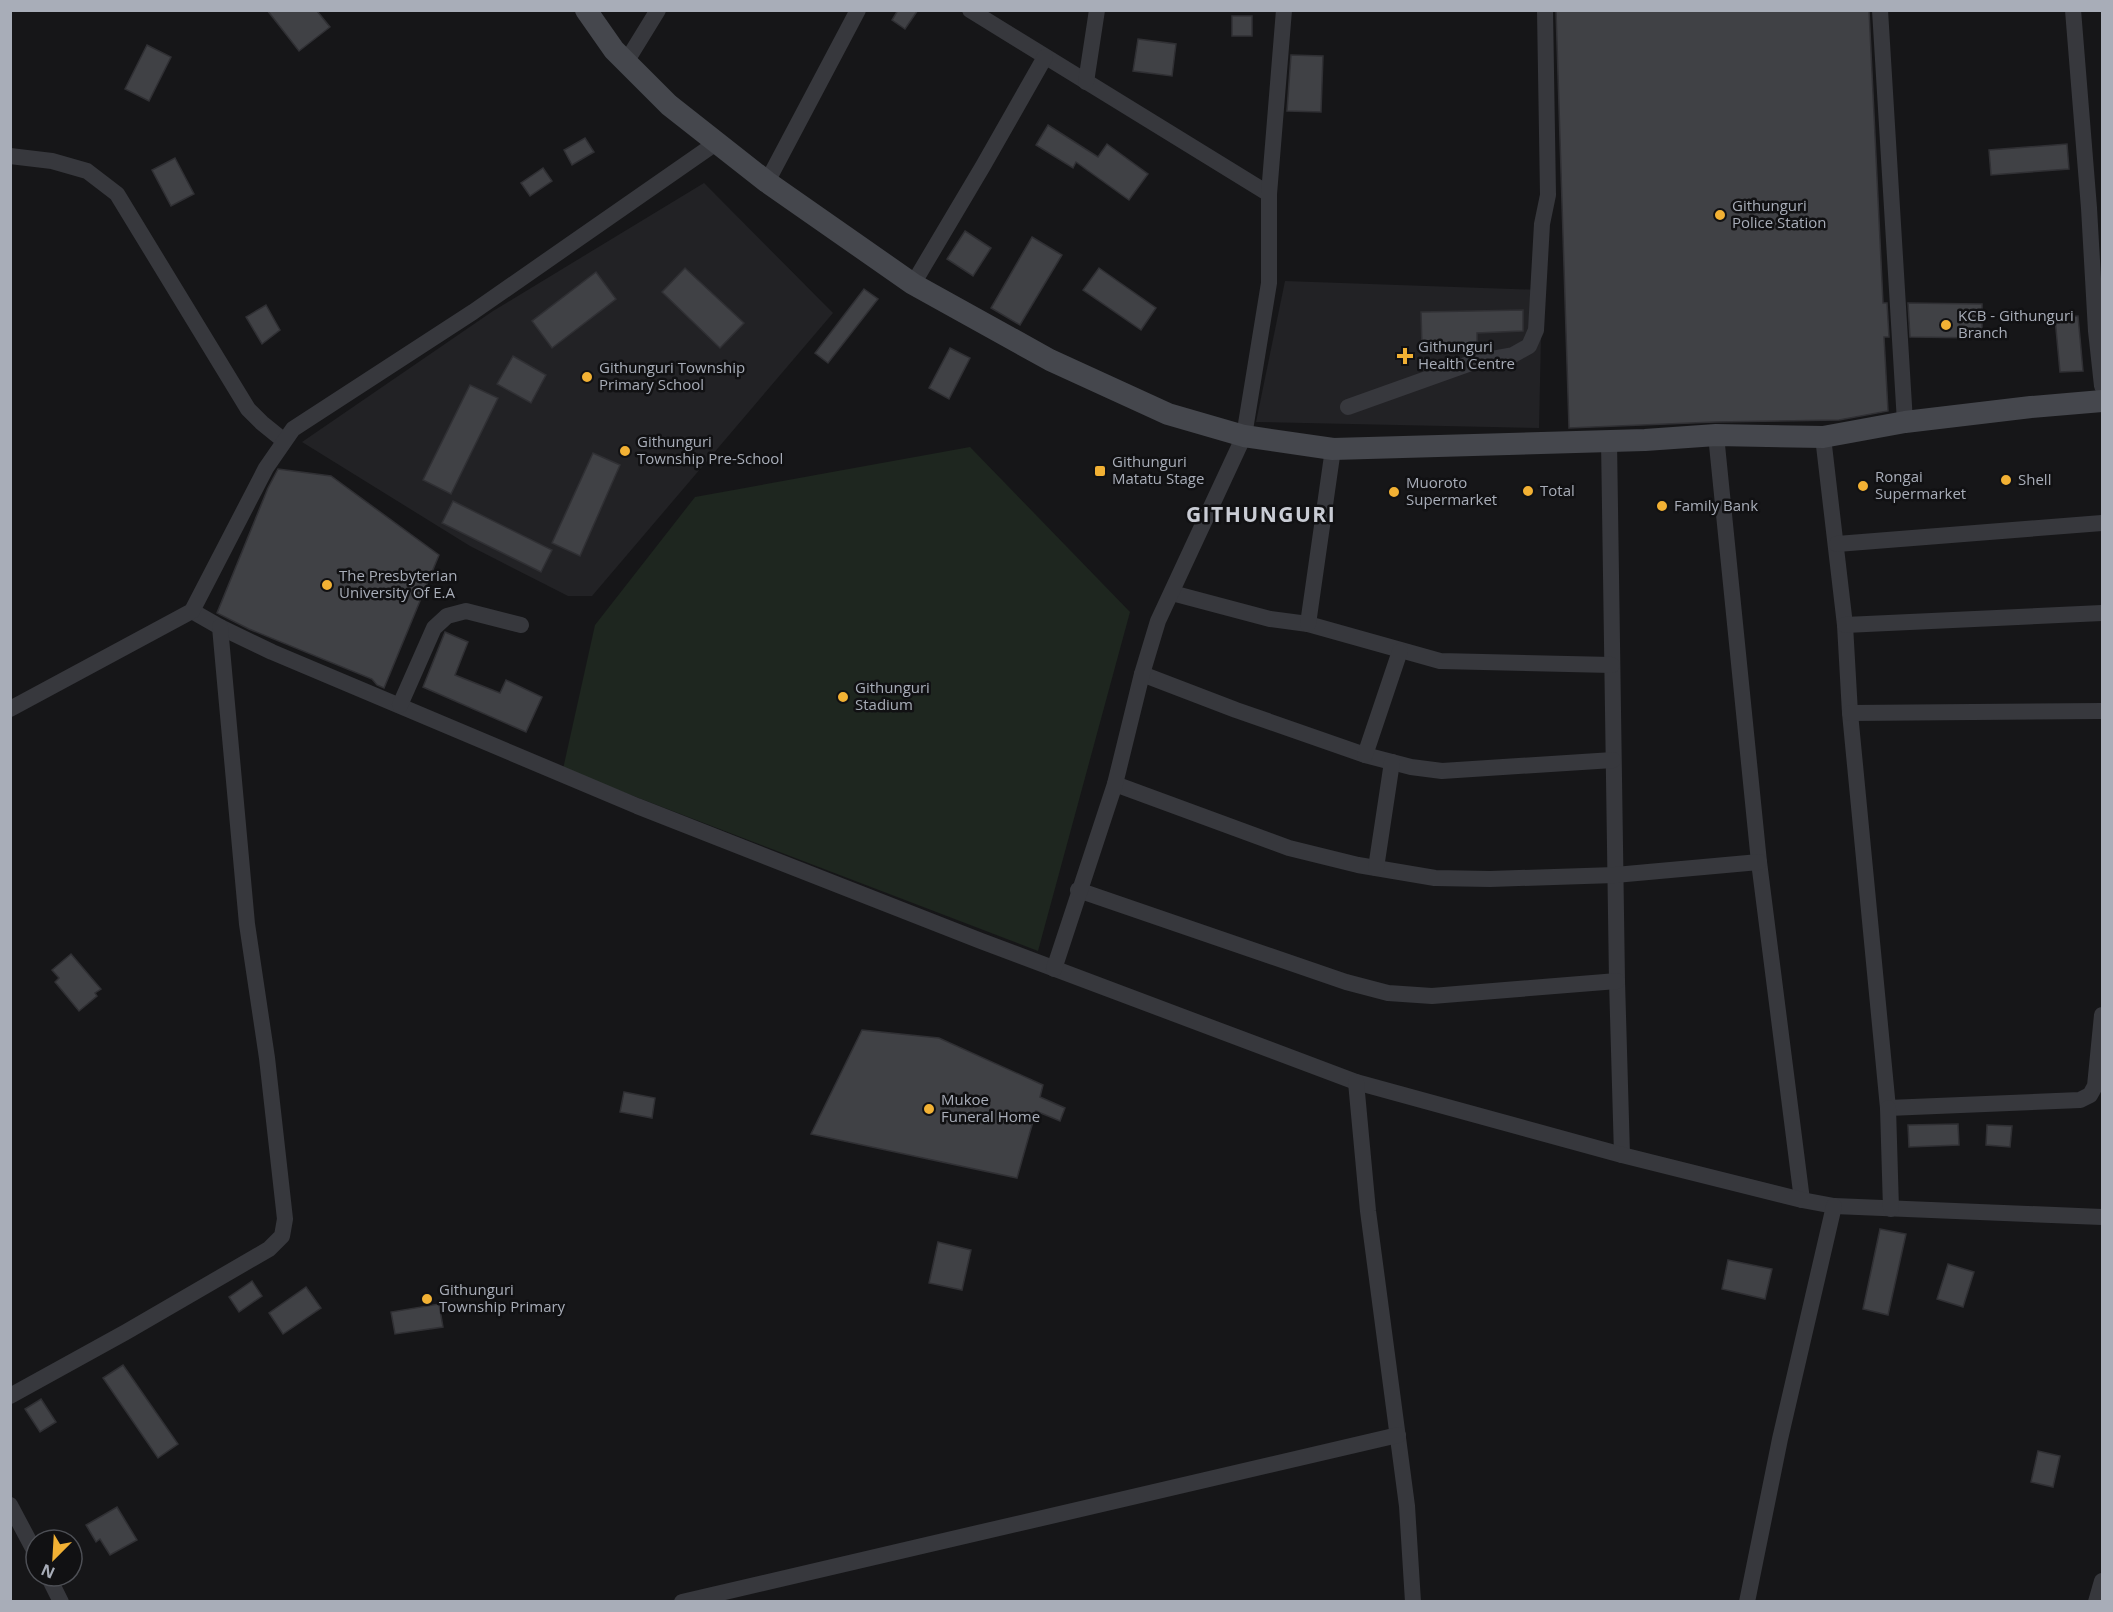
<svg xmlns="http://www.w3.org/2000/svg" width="2113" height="1612" font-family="'Open Sans',sans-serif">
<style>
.built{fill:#222225}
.green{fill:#1e261f}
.building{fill:#404145;stroke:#303034;stroke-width:1.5}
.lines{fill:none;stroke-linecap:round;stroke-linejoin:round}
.minor{stroke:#37383d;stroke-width:16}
.secondary{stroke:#45474d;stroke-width:22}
.poi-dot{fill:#f2b134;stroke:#111113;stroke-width:2}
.labels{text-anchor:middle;stroke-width:5;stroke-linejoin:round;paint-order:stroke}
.poi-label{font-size:15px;fill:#a8adb8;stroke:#111113;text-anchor:start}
.district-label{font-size:21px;font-weight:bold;letter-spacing:1.5px;fill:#c9ccd4;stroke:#111113}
</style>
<rect width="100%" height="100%" fill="#161618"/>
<g class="built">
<path d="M704,183L833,313L592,596H568L470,546L302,442L493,311Z"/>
<path d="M1285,281L1542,290L1539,428L1256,422Z"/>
</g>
<path class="green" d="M970,447L1130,612L1038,951L563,769L595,625L695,497Z"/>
<g class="building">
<path d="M267,10L317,11L330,27L299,51Z"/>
<path d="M898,10H918L905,29L892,20Z"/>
<path d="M1556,10H1869L1883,303H1887L1889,337H1884L1888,411L1839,420L1715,422L1569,428Z"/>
<rect x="1232" y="16" width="20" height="20"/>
<path d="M1138,39L1176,44L1172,76L1133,71Z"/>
<path d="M147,45L171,57L149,101L125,89Z"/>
<path d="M1291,55L1323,56L1321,112L1287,111Z"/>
<path d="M1048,125L1098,157L1107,144L1148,174L1129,200L1076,162L1073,168L1036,145Z"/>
<path d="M585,138L594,152L572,165L564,150Z"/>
<path d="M2067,144L2069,169L1991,175L1989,150Z"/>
<path d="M175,158L194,194L171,206L152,170Z"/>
<path d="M543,168L552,181L530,196L521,183Z"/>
<path d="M965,231L991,248L973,276L947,259Z"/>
<path d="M1032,237L1062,255L1020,325L991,308Z"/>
<path d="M685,268L744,323L720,348L662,292Z"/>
<path d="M1099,268L1156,308L1141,330L1083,290Z"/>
<path d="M596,272L616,299L552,348L532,321Z"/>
<path d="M864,289L878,299L828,363L815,353Z"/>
<path d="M1908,303L1982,304V338L1910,337Z"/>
<path d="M266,305L280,330L262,344L246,317Z"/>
<path d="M1523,310V331L1477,333V346L1422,347L1421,312Z"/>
<path d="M2078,316L2083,371L2060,372L2055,318Z"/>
<path d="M950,348L970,358L949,399L929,388Z"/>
<path d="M513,356L546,375L531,403L497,384Z"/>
<path d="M470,385L498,398L451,494L423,480Z"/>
<path d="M593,453L620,465L580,556L552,543Z"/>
<path d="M278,469L331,476L439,555L384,688L377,685L372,679L249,629L217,613L268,488Z"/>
<path d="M453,501L552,550L541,572L442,523Z"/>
<path d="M445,632L468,642L455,675L500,693L506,680L542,697L526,732L423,687Z"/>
<path d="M71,954L101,989L95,993L97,996L79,1011L55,982L59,978L52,970Z"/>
<path d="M862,1030L939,1038L1043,1085L1040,1097L1065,1108L1060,1121L1036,1111L1017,1178L811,1134Z"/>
<path d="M624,1092L655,1098L652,1118L620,1112Z"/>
<path d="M1958,1124L1959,1145L1909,1147L1908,1125Z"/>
<path d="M1987,1125L2012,1126L2010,1147L1986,1145Z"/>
<path d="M1880,1229L1906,1234L1888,1315L1863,1309Z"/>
<path d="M938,1242L971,1250L962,1290L929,1283Z"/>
<path d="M1728,1260L1772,1269L1765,1299L1722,1289Z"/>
<path d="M1948,1264L1974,1272L1963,1307L1937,1299Z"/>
<path d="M252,1281L262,1296L239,1312L229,1297Z"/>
<path d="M306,1287L321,1308L283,1334L269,1313Z"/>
<path d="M439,1304L443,1327L395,1334L391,1312Z"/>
<path d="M123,1365L178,1444L158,1458L103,1378Z"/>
<path d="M41,1399L56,1422L40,1432L25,1409Z"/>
<path d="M2038,1451L2060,1456L2053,1487L2031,1482Z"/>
<path d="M117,1507L137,1540L110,1555L100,1539L96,1542L86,1525Z"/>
</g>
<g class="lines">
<g class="minor">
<path d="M970,10L1269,194"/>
<path d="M1880,10L1905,422"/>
<path d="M2073,10L2089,208L2096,331L2102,386"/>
<path d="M626,62L658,10"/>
<path d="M1086,82L1097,10"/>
<path d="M10,156L52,161L87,171L117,194L248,409L262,423L283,440"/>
<path d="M767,182L858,10"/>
<path d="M913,284L983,166L1045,57"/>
<path d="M1348,407L1474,362L1513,355L1529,346L1536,330L1542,224L1548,195L1545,10"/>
<path d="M1716,435L1759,862L1802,1200"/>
<path d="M1823,437L1845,625L1850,713L1888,1108L2080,1100L2090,1095L2095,1086L2102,1015"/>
<path d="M1609,440L1617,981L1622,1155"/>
<path d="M1837,544L2102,523"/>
<path d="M1172,593L1270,619L1308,624L1440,661L1612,665"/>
<path d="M192,611L220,627L272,652L637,806L981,941L1356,1082L1622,1155L1802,1200L1834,1206L2102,1217"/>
<path d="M1308,624L1333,449"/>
<path d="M1845,625L2102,613"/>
<path d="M1142,674L1236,710L1365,755L1411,767L1442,771L1613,760"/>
<path d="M400,705L434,628L447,616L466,611L521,625"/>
<path d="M10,709L192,611L266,468L293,429L473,312L716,143"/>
<path d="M1850,713L2102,711"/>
<path d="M1365,755L1400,651"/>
<path d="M1115,784L1289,848L1358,865L1435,878L1490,879L1615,875L1759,862"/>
<path d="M1376,868L1392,762"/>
<path d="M1078,890L1346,982L1388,993L1432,996L1617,981"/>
<path d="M1054,969L1115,784L1142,674L1158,621L1244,436L1269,283V194L1284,10"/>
<path d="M1356,1082L1368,1211L1407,1506L1413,1602"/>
<path d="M1888,1108L1891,1209"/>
<path d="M10,1396L126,1332L269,1249L282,1236L285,1219L267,1058L247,924L220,627"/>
<path d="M10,1505L36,1554"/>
<path d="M48,1576L61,1602"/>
<path d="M682,1602L1398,1435"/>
<path d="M1747,1602L1780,1439L1834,1206"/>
<path d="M2096,1602L2102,1581"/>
</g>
<path class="secondary" d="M586,10L614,50L669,105L767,182L913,284L1050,360L1168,414L1244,436L1333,449L1645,440L1716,435L1823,437L1905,422L2031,407L2102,401"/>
</g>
<g class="poi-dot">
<circle cx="1720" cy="215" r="6"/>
<circle cx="1946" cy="325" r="6"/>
<path d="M1402 347h6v6h6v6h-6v6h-6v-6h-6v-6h6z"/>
<circle cx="587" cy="377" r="6"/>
<circle cx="625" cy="451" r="6"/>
<rect x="1094" y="465" width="12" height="12" rx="3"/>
<circle cx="2006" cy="480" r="6"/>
<circle cx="1863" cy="486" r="6"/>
<circle cx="1528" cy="491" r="6"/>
<circle cx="1394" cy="492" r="6"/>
<circle cx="1662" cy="506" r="6"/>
<circle cx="327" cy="585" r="6"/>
<circle cx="843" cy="697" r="6"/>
<circle cx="929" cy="1109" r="6"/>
<circle cx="427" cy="1299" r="6"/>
</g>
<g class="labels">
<g class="poi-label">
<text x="1732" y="211">Githunguri<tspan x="1732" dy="17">Police Station</tspan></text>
<text x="1958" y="321">KCB - Githunguri<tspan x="1958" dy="17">Branch</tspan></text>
<text x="1418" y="352">Githunguri<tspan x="1418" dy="17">Health Centre</tspan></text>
<text x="599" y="373">Githunguri Township<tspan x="599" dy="17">Primary School</tspan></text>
<text x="637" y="447">Githunguri<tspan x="637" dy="17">Township Pre-School</tspan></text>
<text x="1112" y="467">Githunguri<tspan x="1112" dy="17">Matatu Stage</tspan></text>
<text x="1875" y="482">Rongai<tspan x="1875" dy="17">Supermarket</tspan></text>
<text x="2018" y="485">Shell</text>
<text x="1406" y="488">Muoroto<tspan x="1406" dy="17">Supermarket</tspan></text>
<text x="1540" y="496">Total</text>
<text x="1674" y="511">Family Bank</text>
<text x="339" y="581">The Presbyterian<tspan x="339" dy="17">University Of E.A</tspan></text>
<text x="855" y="693">Githunguri<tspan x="855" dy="17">Stadium</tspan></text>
<text x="941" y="1105">Mukoe<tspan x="941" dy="17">Funeral Home</tspan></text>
<text x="439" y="1295">Githunguri<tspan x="439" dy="17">Township Primary</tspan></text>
</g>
<g class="district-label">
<text x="1261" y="522">GITHUNGURI</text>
</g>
</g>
<rect width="2113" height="1612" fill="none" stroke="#a8adb8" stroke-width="24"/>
<g transform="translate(54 1558) rotate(204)"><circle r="28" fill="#111113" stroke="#4d4f55" stroke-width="1.5"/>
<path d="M0-4.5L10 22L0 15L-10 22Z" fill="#f2b134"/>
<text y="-9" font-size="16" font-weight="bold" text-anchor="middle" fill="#a8adb8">N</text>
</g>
</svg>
